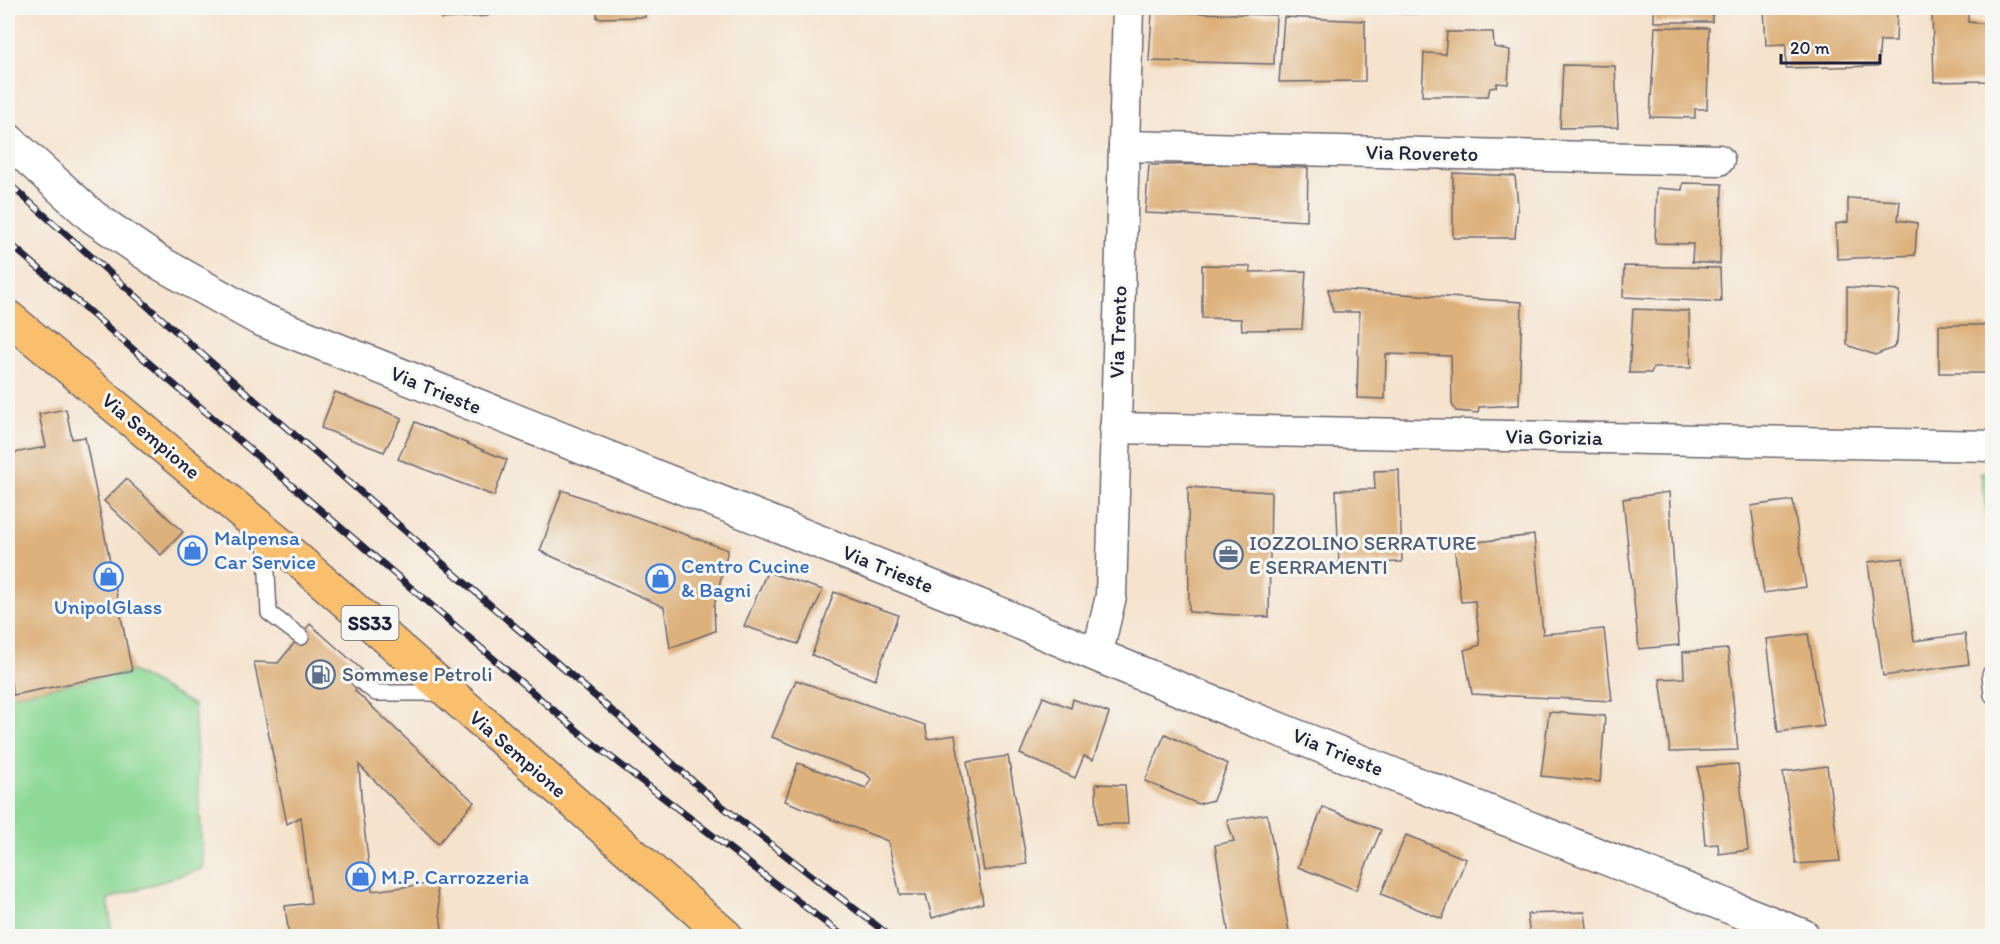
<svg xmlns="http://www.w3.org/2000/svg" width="2000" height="944" font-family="Itim,sans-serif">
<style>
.green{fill:#8ed996;stroke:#587e68;stroke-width:1.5}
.building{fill:#ddb17c}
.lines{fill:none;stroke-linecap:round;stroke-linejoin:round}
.service-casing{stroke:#6c666e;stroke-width:18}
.minor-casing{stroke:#6c666e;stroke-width:33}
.tertiary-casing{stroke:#6c666e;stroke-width:36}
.primary-casing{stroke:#6c666e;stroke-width:36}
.service{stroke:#fff;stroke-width:15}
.minor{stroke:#fff;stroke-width:30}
.tertiary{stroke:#fff;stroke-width:33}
.primary{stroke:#f9bf6d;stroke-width:33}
.rail-casing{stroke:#22223b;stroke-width:7}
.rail{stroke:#f6f6f2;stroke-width:4.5;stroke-dasharray:14;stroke-linecap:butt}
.labels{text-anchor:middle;stroke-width:6;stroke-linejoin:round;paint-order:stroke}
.shield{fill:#f6f6f2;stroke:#626272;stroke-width:1.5}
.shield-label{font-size:20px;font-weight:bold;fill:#22223b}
.street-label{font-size:21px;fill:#22223b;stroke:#f6f6f2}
.shop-label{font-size:21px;fill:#366cbe;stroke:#f6f6f2;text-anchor:start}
.service-label{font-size:21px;fill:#4e5e75;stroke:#f6f6f2;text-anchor:start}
</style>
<rect width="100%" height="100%" fill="#f6f6f2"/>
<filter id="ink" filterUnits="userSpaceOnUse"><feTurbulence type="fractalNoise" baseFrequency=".0167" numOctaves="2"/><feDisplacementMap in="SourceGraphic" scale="12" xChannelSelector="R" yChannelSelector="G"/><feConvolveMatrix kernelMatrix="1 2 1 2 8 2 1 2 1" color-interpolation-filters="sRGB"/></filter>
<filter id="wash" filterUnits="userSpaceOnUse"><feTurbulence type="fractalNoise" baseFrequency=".008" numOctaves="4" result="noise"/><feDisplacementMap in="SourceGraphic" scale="24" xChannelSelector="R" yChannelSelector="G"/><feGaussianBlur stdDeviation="1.35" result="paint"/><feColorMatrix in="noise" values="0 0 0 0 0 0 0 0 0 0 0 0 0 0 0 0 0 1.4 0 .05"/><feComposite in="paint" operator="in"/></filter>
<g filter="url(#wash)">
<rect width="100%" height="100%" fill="#f5e3cd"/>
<g class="green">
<path d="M1981,473H1992V551Z"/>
<path d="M8,666L14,695L132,671L194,705L203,868L108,899L112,936H8Z"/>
</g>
<g id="blocks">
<g class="building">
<path d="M441,8H488V16L441,19Z"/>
<path d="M597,8H645V17L597,18Z"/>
<path d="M1381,8H1439V14L1380,13Z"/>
<path d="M1654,8H1713L1712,22H1654Z"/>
<path d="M1764,8H1791V11L1897,8L1896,41H1880L1878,66L1786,68V44L1766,45Z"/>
<path d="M1932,8H1968V22L1989,24V81L1934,82Z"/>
<path d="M1152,12L1276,15L1274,64L1149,61Z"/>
<path d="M1284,17L1365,21V81L1279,82Z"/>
<path d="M1655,27L1709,28L1707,109H1695V118L1650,117Z"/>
<path d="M1447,32H1493L1494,47L1510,50L1508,84L1497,83L1496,87L1490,88L1488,96H1422L1424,53L1445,54Z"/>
<path d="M1563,65L1615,66L1618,127L1560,128Z"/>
<path d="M1236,164L1308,168L1307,221L1145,213L1149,165Z"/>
<path d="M1453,173L1515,176L1518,205L1515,238H1453Z"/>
<path d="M1683,183L1722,184L1720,264L1692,262L1693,244L1655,243L1657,188L1682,190Z"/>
<path d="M1848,198L1900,201L1898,220L1917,223L1915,255L1837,259L1836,224L1848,222Z"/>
<path d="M1202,265L1250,266V272L1306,271L1302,329L1242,330L1241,319L1202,318Z"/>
<path d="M1624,266L1720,268L1721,302L1623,297Z"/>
<path d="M1847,287L1900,291L1897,342L1893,348L1875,355L1847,345Z"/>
<path d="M1328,289L1522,302L1519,405L1479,407L1478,413L1456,411L1452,404L1451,356L1386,354L1385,399L1357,398L1359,312H1333Z"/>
<path d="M1633,309L1689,311L1691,368H1653L1651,373H1629Z"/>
<path d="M1939,325H1986L1987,329H1992V373H1939Z"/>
<path d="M335,392L402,418L384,452L321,428Z"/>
<path d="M66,409L72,439L85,437L132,671L13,695L8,666V454L46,447L39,414Z"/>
<path d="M415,422L507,460L494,496L398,459Z"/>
<path d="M1399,470L1402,562L1339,564L1336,490L1375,489L1374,471Z"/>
<path d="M126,479L183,532L161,555L104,501Z"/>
<path d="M1188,487L1271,492L1269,617L1189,612Z"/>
<path d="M562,490L728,550L714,606L715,631L670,648L664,607L540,551Z"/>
<path d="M1669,492L1679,645L1639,649L1623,499Z"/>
<path d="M1793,500L1806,587L1764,593L1751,506Z"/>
<path d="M1534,535L1543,634L1604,629L1612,701L1472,694L1464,650L1480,645L1475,601L1461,602L1454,545Z"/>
<path d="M1903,558L1914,641L1965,634L1969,664L1883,676L1868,562Z"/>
<path d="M767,572L823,590L798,644L744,626Z"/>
<path d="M834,592L898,615L875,680L812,655Z"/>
<path d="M310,624L361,669L355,691L474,802L438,844L359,765L362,810L372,891L436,883L443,936H289L285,906L311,903L301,817L287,824L254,662L278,663Z"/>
<path d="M1808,634L1824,726L1778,732L1767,639Z"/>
<path d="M1728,649L1738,750L1670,752L1660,679L1684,678L1683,652Z"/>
<path d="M796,680L925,725L928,739L955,735L983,903L932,918L926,895H900L888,841L785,801L798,763L866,788L871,779L866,774L772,737Z"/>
<path d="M1043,697L1071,708L1073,699L1109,713L1093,760L1084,756L1075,778L1020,754Z"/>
<path d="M1549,712L1605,716L1600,782L1541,776Z"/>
<path d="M1165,734L1228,764L1213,800L1198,804L1145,781Z"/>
<path d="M1008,756L1027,864L984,871L967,762Z"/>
<path d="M1738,764L1748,850L1719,854L1718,844L1705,845L1698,767Z"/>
<path d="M1827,766L1840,861L1796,864L1783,772Z"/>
<path d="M1096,784L1125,785L1128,824H1097Z"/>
<path d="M1323,807L1381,830L1356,890L1298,867Z"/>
<path d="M1267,814L1290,936H1229L1215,845L1234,841L1227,820Z"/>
<path d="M1406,835L1466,859L1442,919L1381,894Z"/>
<path d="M1585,912L1588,936H1530L1527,914Z"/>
</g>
</g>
</g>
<g filter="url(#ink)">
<use href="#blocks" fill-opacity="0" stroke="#6c666e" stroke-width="1.5"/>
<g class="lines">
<defs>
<g id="service">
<path d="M265,534L269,613L301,637"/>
<path d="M1990,674L1992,695"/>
<path d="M358,679L376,693H443"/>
</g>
<g id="minor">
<path d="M1124,146L1719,160"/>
<path d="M1115,428L1992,446"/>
<path d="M1097,656L1111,596L1128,8"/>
</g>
<path id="tertiary" d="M8,140L93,217L160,263L260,319L1000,614C1265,728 1536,829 1803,936"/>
<path id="primary" d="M8,317L280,544L726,936"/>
</defs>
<use href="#service" class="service-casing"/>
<use href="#minor" class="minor-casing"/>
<use href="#tertiary" class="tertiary-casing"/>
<use href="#primary" class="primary-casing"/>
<use href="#service" class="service"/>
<use href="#minor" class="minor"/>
<use href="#tertiary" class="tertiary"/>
<use href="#primary" class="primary"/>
<defs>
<g id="rail">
<path d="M8,183L188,342L718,803L890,936"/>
<path d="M8,242L586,738L843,936"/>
</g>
</defs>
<use href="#rail" class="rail-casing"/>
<use href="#rail" class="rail"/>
</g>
</g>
<defs>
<symbol id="shop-ring" viewBox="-11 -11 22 22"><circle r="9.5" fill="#f6f6f2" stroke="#3f7fe0" stroke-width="1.5"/><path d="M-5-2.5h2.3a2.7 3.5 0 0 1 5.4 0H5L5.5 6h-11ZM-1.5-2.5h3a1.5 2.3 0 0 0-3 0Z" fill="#3f7fe0"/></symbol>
<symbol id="office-ring" viewBox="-11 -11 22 22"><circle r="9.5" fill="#f6f6f2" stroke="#5c6f8a" stroke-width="1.5"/><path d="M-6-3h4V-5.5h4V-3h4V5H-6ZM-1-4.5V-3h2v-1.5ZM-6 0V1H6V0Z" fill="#5c6f8a"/></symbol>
<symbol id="fuel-ring" viewBox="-11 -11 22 22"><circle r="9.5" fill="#f6f6f2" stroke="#5c6f8a" stroke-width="1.5"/><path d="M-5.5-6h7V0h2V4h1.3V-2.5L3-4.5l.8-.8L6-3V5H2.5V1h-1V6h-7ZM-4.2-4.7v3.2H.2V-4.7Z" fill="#5c6f8a"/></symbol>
</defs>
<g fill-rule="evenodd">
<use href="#shop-ring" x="176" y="534" width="33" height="33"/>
<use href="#office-ring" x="1212" y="538" width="33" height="33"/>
<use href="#shop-ring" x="92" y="560" width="33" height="33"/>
<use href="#shop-ring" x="644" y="562" width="33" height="33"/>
<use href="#fuel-ring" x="304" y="658" width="33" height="33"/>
<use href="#shop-ring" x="344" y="860" width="33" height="33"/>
</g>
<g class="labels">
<rect class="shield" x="341.5" y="606" width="57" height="34" rx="4.5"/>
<g class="shield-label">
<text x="370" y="630">SS33</text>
</g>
<g class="street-label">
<text transform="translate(1422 153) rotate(1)" y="7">Via Rovereto</text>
<text transform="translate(1118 332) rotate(-88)" y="7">Via Trento</text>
<text transform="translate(436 390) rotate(22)" y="7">Via Trieste</text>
<text transform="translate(151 436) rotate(40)" y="7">Via Sempione</text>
<text transform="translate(1554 437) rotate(1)" y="7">Via Gorizia</text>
<text transform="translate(888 569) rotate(22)" y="7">Via Trieste</text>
<text transform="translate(1338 752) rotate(22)" y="7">Via Trieste</text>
<text transform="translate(518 754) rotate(41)" y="7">Via Sempione</text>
</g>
<g class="shop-label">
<text x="214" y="545">Malpensa<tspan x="214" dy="24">Car Service</tspan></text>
<text x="681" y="573">Centro Cucine<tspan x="681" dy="24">&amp; Bagni</tspan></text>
<text x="108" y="614" text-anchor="middle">UnipolGlass</text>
<text x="381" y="884">M.P. Carrozzeria</text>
</g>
<g class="service-label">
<text x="1249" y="550">IOZZOLINO SERRATURE<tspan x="1249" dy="24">E SERRAMENTI</tspan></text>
<text x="342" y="681">Sommese Petroli</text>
</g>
</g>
<rect width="2000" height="944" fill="none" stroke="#f6f6f2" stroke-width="30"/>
<path d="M1781 54v9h99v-9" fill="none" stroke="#22223b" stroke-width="3"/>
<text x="1790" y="54" font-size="18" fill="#22223b" stroke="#f6f6f2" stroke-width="4.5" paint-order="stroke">20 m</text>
</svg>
